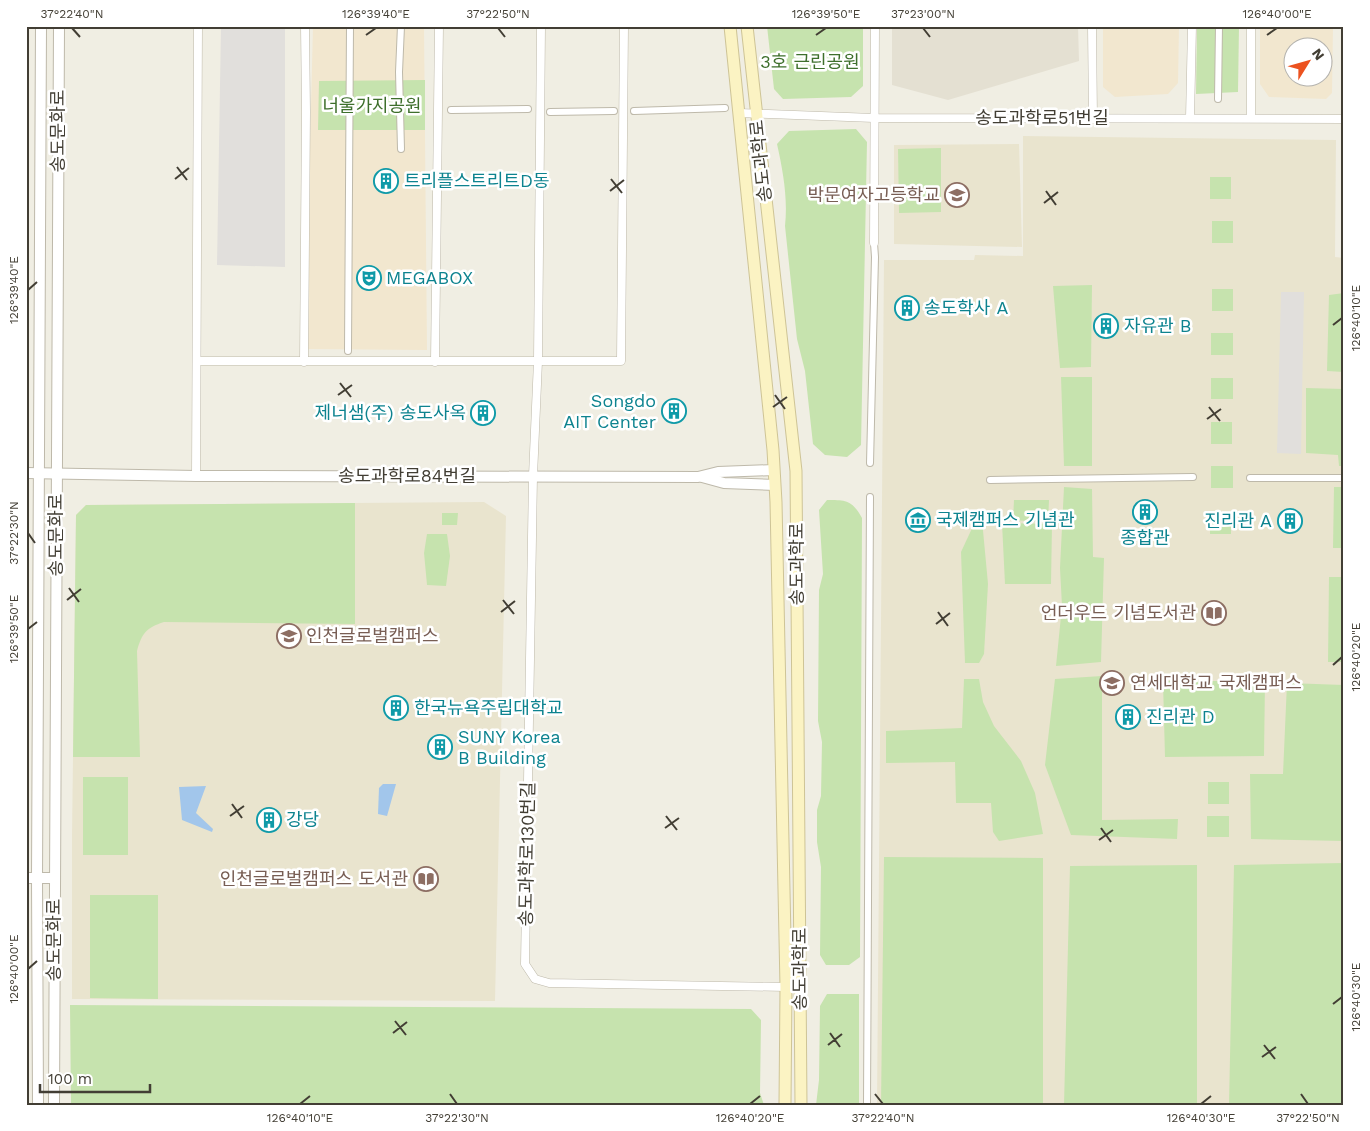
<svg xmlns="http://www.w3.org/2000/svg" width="1370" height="1131" font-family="'Work Sans','Noto Sans KR',sans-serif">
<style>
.residential{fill:#e4e0d2}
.commercial{fill:#f2e7cf;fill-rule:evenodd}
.education{fill:#e9e4ce}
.green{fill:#c6e3ae}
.parking{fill:#e1dfdc}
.water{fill:#a2c6eb}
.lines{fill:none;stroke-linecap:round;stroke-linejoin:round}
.pedestrian-casing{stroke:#beb9aa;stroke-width:8}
.minor-casing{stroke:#beb9aa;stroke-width:9}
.tertiary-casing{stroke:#beb9aa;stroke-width:12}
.secondary-casing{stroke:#cec496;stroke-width:13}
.pedestrian{stroke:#fff;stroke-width:6}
.minor{stroke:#fff;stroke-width:8}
.tertiary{stroke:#fff;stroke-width:10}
.secondary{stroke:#fbf3c3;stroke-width:11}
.ticks{fill:none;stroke:#423e34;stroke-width:2}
.labels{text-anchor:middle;stroke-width:5;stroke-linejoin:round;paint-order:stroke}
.park-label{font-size:18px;fill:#3e6f2c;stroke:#fff}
.street-label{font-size:18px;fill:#423e34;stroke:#fff}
.culture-label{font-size:18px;fill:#0d838f;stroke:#fff;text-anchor:start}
.education-label{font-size:18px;fill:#785e54;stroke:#fff;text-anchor:end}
.neatline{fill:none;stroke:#423e34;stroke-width:2}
.ticks-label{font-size:12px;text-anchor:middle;fill:#423e34}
</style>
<rect width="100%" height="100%" fill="#f0eee3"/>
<path class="residential" d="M892,26H1078L1079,61L948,100L892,85Z"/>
<g class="commercial">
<path d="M313,26H424L427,350L305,349Z"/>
<path d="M1103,26H1179L1178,83L1168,94L1115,97L1103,87Z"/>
<path d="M1260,26H1333L1332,93L1326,99L1269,97L1260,84ZM1292,48H1322V78H1292Z"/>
</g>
<g class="education">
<path d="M1023,136L1336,140L1335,257L1344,258V1105H877L884,260H974L975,255L1023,256Z"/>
<path d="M1019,144L1022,247L894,244V145Z"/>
<path d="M484,502L506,516L495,1001L72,999V837L76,515L86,505Z"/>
</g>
<g class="green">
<path d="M767,26H863V86L851,97L783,99L774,89Z"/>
<path d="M1197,26H1239L1238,92L1196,94Z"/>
<path d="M425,80V130H318L319,81Z"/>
<path d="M856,129L867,142L861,445L847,457L825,455L813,444L805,371L797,339L785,226C788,198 783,171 777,144L789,131Z"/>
<path d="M941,148V212L899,213L898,149Z"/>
<rect x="1210" y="177" width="21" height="22"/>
<rect x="1212" y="221" width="21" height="22"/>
<path d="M1092,285L1091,367L1060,368L1053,286Z"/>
<rect x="1212" y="289" width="21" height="22"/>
<path d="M1344,293V372L1327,371L1329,295Z"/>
<rect x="1211" y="333" width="22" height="22"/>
<path d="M1061,377H1092V466H1064Z"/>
<rect x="1211" y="378" width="22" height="21"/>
<path d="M1306,388L1344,389V466H1339L1338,455L1306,453Z"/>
<rect x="1211" y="422" width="21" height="22"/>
<rect x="1211" y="466" width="22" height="22"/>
<path d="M1064,487L1092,489L1093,557L1104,558L1101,662L1056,666L1062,606L1060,568Z"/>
<path d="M1334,487H1344V548H1333Z"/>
<path d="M827,500C846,500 852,500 862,518L860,957L849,965H826L820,955L821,867L817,842V810L821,796L822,742L818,721L819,590L823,574L819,510Z"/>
<path d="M1014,500H1049L1048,522L1013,520Z"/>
<path d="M355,503V624L164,622C146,628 142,633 137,651L140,757H73L76,515L86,505Z"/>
<path d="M981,509L988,584L984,654L979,663H965L961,552Z"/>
<rect x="1210" y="512" width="21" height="22"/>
<path d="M442,513H458L457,525H442Z"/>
<path d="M1002,523L1052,524L1051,584H1005Z"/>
<path d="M427,534H447L450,556L446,586L427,585L424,553Z"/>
<path d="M1329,577H1344V662H1328Z"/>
<path d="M1102,676V820L1178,819L1177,839L1071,835L1045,765L1055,679Z"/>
<path d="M964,679H979L983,702L994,726L1021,761L1035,793L1043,834L999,841L993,832L991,803H956L955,762L886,763V731L962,728Z"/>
<path d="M1163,681H1265L1264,756L1165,757Z"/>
<path d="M1287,683L1344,685V841L1251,839L1250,774H1283Z"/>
<rect x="83" y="777" width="45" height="78"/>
<rect x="1208" y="782" width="21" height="22"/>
<rect x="1207" y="816" width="22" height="21"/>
<path d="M884,857L1043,858V1105H881Z"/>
<path d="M1344,863V1105H1229L1234,865Z"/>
<path d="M1197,865V1105H1064L1070,866Z"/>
<path d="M90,895H158V999L90,998Z"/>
<path d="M827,994H859V1105H816L819,1080L820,1006Z"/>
<path d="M70,1005L751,1009L761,1020L760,1093L764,1105H71Z"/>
</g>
<g class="parking">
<path d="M221,26H285V267L217,265Z"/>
<path d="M1281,292H1304L1301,454L1277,453Z"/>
</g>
<g class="water">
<path d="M383,784H396L387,816L378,814L379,788Z"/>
<path d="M206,786L196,813L213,829L212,832L182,820L179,787Z"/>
</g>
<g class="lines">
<defs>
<g id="pedestrian">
<path d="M401,26L399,72L401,149"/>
<path d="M1218,99L1219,26"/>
<path d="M451,110L528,109"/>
<path d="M634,111L725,108"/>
<path d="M550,112L614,111"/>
<path d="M348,351L350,26"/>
<path d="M870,463L875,257L874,243"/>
<path d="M1250,478H1344"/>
<path d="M990,480L1193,477"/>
<path d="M867,1105L870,497"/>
</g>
<g id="minor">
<path d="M541,26L538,361L533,476L525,964L535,979L549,983L786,987"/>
<path d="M1092,26L1093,119"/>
<path d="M740,113L874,118L1344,119"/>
<path d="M1190,118L1192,26"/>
<path d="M1251,118V26"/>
<path d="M874,243L875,26"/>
<path d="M197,361H621L624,26"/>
<path d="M304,362L306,112L305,26"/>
<path d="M435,362L439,26"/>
<path d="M196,476L198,26"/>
</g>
<g id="tertiary">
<path d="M26,473L196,476L698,477L718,472L774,470"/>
<path d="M702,477L724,483L775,485"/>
<path d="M26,878H55"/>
<path d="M38,1105L37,878L41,26"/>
<path d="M54,1105L59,26"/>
</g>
<g id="secondary">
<path d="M730,26L773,450L776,502L786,987L785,1105"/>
<path d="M747,26L796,471L801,1105"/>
</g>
</defs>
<use href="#pedestrian" class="pedestrian-casing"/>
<use href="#minor" class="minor-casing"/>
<use href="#tertiary" class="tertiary-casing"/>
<use href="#secondary" class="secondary-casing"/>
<use href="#pedestrian" class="pedestrian"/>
<use href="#minor" class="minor"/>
<use href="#tertiary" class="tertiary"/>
<use href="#secondary" class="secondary"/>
</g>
<path class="ticks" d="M72,28L80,37M498,28L505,37M923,28L930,37M366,35L376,28M816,35L826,28M1267,35L1277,28M177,167L187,180M175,179L189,168M611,179L622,193M610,191L624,180M1046,191L1056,205M1044,203L1058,192M28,290L37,282M1333,325L1342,318M340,383L351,397M338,395L352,385M775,395L785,409M773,407L787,397M1209,407L1220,421M1207,419L1221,409M28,533L35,543M69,588L79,602M67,600L81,589M503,600L514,614M501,612L515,601M938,612L948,626M936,624L950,613M28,629L37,622M1333,665L1342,657M232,804L242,818M230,816L244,806M666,816L677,830M665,828L679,818M1101,828L1111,842M1099,840L1113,830M28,969L37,961M1333,1004L1342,997M395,1021L406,1035M393,1033L407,1022M830,1033L840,1047M828,1045L842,1034M1264,1045L1275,1059M1262,1057L1276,1047M450,1094L457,1104M875,1094L883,1104M1301,1094L1308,1104M300,1104L310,1096M750,1104L760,1096M1201,1104L1211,1096"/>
<defs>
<symbol id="building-ring" viewBox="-11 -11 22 22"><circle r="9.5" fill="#fff" stroke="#0f9aa8" stroke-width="1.5"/><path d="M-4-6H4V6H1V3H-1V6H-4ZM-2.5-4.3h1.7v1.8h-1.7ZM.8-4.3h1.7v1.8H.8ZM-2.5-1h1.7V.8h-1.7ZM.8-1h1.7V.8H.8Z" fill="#0f9aa8"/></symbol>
<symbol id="school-ring" viewBox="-11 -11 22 22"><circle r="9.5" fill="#fff" stroke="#8d6e63" stroke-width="1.5"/><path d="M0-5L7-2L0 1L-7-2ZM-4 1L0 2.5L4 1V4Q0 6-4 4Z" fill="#8d6e63"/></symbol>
<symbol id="theatre-ring" viewBox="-11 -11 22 22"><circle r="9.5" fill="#fff" stroke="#0f9aa8" stroke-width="1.5"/><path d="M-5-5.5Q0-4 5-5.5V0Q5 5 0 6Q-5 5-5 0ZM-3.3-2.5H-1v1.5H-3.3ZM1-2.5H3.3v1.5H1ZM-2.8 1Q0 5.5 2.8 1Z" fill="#0f9aa8"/></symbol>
<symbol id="museum-ring" viewBox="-11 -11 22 22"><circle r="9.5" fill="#fff" stroke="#0f9aa8" stroke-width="1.5"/><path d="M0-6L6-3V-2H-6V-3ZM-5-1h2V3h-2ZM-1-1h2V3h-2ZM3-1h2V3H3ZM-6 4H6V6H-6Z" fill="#0f9aa8"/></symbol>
<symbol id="library-ring" viewBox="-11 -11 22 22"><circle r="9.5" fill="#fff" stroke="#8d6e63" stroke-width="1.5"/><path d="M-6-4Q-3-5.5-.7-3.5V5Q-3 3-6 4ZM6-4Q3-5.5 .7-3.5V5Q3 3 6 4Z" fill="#8d6e63"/></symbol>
<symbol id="university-ring" viewBox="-11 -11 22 22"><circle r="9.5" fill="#fff" stroke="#8d6e63" stroke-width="1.5"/><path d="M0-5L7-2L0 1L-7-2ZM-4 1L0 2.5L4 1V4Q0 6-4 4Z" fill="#8d6e63"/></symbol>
</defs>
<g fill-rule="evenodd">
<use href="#building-ring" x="372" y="167" width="28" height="28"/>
<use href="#school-ring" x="943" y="181" width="28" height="28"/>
<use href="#theatre-ring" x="355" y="264" width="28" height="28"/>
<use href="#building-ring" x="893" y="294" width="28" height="28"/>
<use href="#building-ring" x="1092" y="312" width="28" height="28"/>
<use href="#building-ring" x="660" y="397" width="28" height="28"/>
<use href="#building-ring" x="469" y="399" width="28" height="28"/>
<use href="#building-ring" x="1131" y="498" width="28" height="28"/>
<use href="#museum-ring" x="904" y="506" width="28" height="28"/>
<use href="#building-ring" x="1276" y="507" width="28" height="28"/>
<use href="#library-ring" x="1200" y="599" width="28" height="28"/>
<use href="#university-ring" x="275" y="622" width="28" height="28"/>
<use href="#university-ring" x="1098" y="669" width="28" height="28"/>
<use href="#building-ring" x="382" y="694" width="28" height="28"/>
<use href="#building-ring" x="1114" y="703" width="28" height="28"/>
<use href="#building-ring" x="426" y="733" width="28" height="28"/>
<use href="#building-ring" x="255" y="806" width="28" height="28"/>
<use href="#library-ring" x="412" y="865" width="28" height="28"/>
</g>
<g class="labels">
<g class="park-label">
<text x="810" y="68">3호 근린공원</text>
<text x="372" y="112">너울가지공원</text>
</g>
<g class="street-label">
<text x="1042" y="124">송도과학로51번길</text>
<text transform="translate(58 131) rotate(-90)" y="6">송도문화로</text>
<text transform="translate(761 161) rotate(-96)" y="6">송도과학로</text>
<text x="407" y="482">송도과학로84번길</text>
<text transform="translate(56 535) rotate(-90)" y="6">송도문화로</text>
<text transform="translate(797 564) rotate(-90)" y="6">송도과학로</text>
<text transform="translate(527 854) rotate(-89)" y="6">송도과학로130번길</text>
<text transform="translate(54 940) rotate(-90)" y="6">송도문화로</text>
<text transform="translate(800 969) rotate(-90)" y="6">송도과학로</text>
</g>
<g class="culture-label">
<text x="404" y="187">트리플스트리트D동</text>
<text x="386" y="284">MEGABOX</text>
<text x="924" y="314">송도학사 A</text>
<text x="1124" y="332">자유관 B</text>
<text x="656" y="407" text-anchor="end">Songdo<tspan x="656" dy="21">AIT Center</tspan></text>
<text x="466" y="419" text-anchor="end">제너샘(주) 송도사옥</text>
<text x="936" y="526">국제캠퍼스 기념관</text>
<text x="1272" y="527" text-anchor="end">진리관 A</text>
<text x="1145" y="544" text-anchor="middle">종합관</text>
<text x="414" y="714">한국뉴욕주립대학교</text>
<text x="1146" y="723">진리관 D</text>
<text x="458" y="743">SUNY Korea<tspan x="458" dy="21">B Building</tspan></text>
<text x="286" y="826">강당</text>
</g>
<g class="education-label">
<text x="940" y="201">박문여자고등학교</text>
<text x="1196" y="619">언더우드 기념도서관</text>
<text x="306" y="642" text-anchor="start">인천글로벌캠퍼스</text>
<text x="1130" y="689" text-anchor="start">연세대학교 국제캠퍼스</text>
<text x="408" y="885">인천글로벌캠퍼스 도서관</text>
</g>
</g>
<rect width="1370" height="1131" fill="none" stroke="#ffffff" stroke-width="55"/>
<g transform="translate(1308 62) rotate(53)"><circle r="24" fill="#ffffff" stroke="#b3b2ae"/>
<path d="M0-4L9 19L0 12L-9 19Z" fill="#ec521f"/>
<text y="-8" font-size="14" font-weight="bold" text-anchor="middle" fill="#423e34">N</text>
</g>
<path d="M40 1084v8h110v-8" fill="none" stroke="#423e34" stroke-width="2.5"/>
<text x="48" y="1084" font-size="15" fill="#423e34" stroke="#ffffff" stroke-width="4" paint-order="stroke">100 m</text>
<rect x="28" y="28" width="1314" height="1076" class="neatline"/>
<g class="ticks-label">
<text x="72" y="18">37°22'40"N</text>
<text x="376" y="18">126°39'40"E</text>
<text x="498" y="18">37°22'50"N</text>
<text x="826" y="18">126°39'50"E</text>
<text x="923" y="18">37°23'00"N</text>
<text x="1277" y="18">126°40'00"E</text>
<text transform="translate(14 290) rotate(-90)" y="4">126°39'40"E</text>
<text transform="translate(1356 318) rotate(-90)" y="4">126°40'10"E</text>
<text transform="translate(14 533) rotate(-90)" y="4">37°22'30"N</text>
<text transform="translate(14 629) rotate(-90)" y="4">126°39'50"E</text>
<text transform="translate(1356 657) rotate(-90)" y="4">126°40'20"E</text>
<text transform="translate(14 969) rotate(-90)" y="4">126°40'00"E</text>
<text transform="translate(1356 997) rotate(-90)" y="4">126°40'30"E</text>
<text x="300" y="1122">126°40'10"E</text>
<text x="457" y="1122">37°22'30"N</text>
<text x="750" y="1122">126°40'20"E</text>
<text x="883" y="1122">37°22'40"N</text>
<text x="1201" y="1122">126°40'30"E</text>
<text x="1308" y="1122">37°22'50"N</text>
</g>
</svg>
